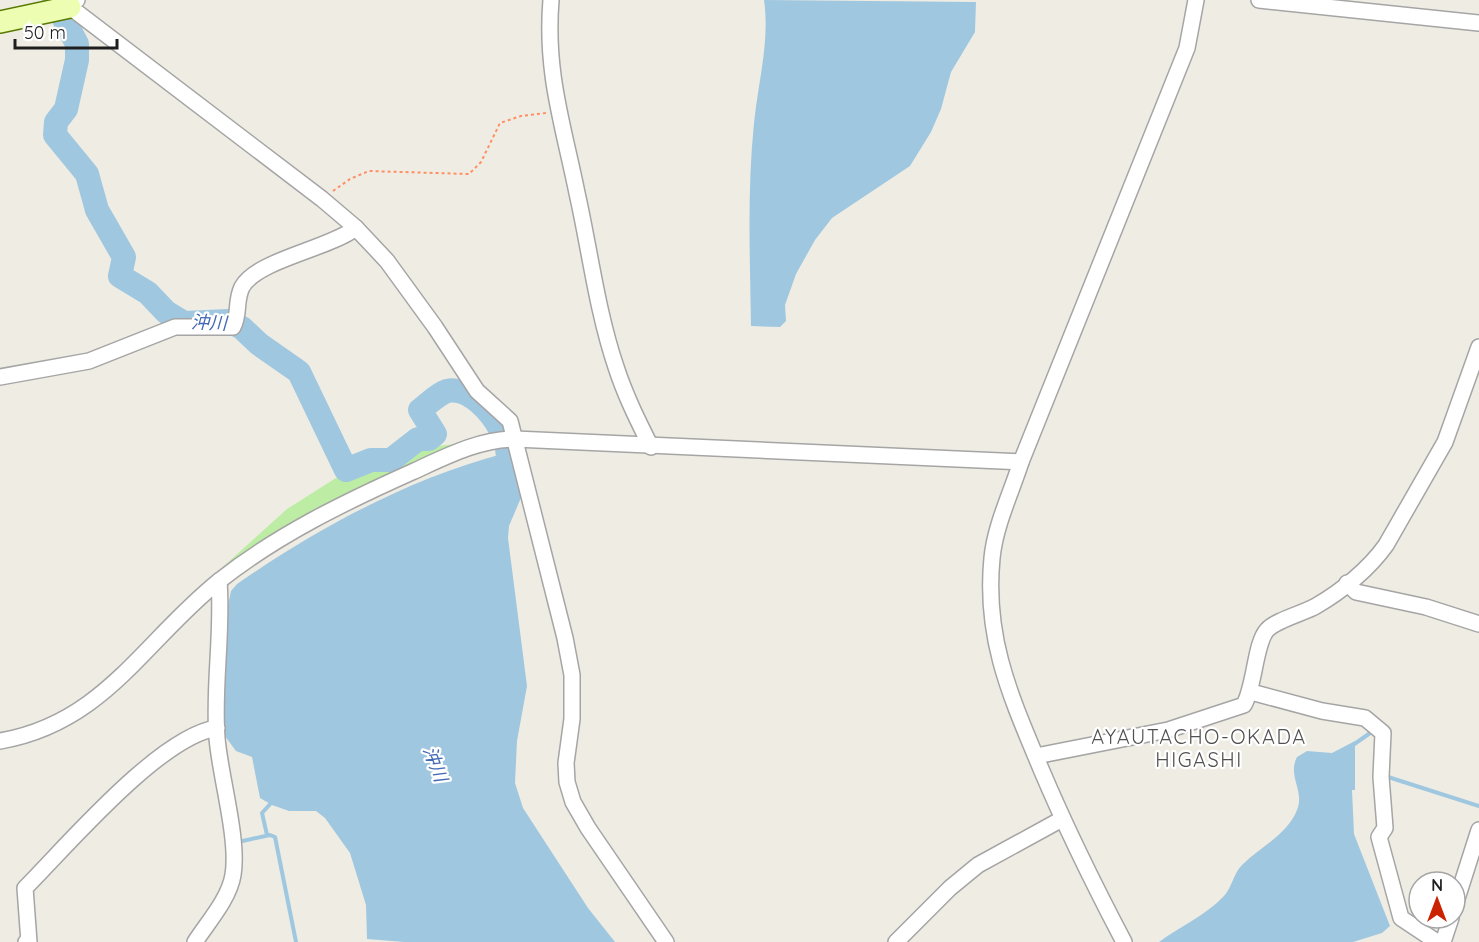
<svg xmlns="http://www.w3.org/2000/svg" width="1479" height="942" font-family="Quicksand,'Noto Sans JP',sans-serif">
<style>
.grass{fill:#bdeda5}
.water{fill:#a0c7e0}
.lines{fill:none;stroke-linecap:round;stroke-linejoin:round}
.stream{stroke:#a0c7e0;stroke-width:4}
.river{stroke:#a0c7e0;stroke-width:24}
.street-casing{stroke:#a5a5a5;stroke-width:18}
.secondary-casing{stroke:#587900;stroke-width:24}
.path{stroke:#ff8e64;stroke-width:2;stroke-dasharray:3 3;stroke-linecap:butt}
.street{stroke:#fff;stroke-width:15}
.secondary{stroke:#edfeb3;stroke-width:21}
.labels{text-anchor:middle;stroke-width:4.5;stroke-linejoin:round;paint-order:stroke}
.water-label{font-size:18px;font-style:italic;fill:#4469b4;stroke:#fff}
.quarter-label{font-size:20px;letter-spacing:1.5px;fill:#515151;stroke:#fff}
</style>
<rect width="100%" height="100%" fill="#efede3"/>
<path class="grass" d="M473,442L260,544L206,582L287,509L339,476L372,463L392,462L411,449Z"/>
<g class="water">
<path d="M764,0L976,2L975,32L951,72L941,109L931,132L910,166L832,218L815,240L796,274L785,305L786,321L780,327L751,326C750,259 747,191 754,123C758,82 770,42 764,0Z"/>
<path d="M502,454L507,471L518,469L523,493L509,526L508,538L527,686L517,741L515,783L523,808L588,908L615,942H404L367,939L366,905L350,853L325,818L316,811H289L272,805L260,798L252,757L236,751L222,732L227,610L231,591L237,584C316,529 408,479 502,454Z"/>
<path d="M1355,741V790H1352L1354,834L1390,926L1382,933L1353,942H1159C1179,927 1206,915 1223,897C1232,888 1233,874 1242,865C1260,847 1287,835 1297,810C1305,791 1287,776 1297,757L1307,751L1332,753Z"/>
</g>
<g class="lines">
<g class="stream">
<path d="M1353,745L1373,731"/>
<path d="M1385,776L1479,806"/>
<path d="M267,835L262,813L272,802"/>
<path d="M238,842L270,835L275,837L296,942"/>
</g>
<g class="river">
<path d="M54,0L77,44V60L66,109L56,122L55,135L87,174L97,210L124,257L120,276L148,293L166,312L184,323L229,321L242,328L259,344L299,372L346,470L371,460H391L418,439H429L435,434L420,410C428,404 438,394 447,391C470,386 493,414 501,431"/>
<path d="M485,491L509,463L507,449"/>
</g>
<defs>
<g id="street">
<path d="M77,0L70,7L322,199L355,227L387,261L435,327L477,391L510,421L565,638L572,675V719L566,763L567,782L573,802L588,828L666,942"/>
<path d="M551,0C545,72 563,124 577,193C590,251 597,311 616,367C625,395 638,421 651,447"/>
<path d="M1259,0L1479,23"/>
<path d="M0,377L89,361L175,327H233C240,314 235,301 242,287C257,260 328,249 356,228"/>
<path d="M1347,583L1356,592L1426,607L1479,624"/>
<path d="M1251,692L1322,711L1365,718L1383,733L1381,777L1385,828L1379,837L1401,918L1437,942"/>
<path d="M0,741C104,723 143,642 219,581C277,535 345,502 412,472C445,457 479,439 515,439L1021,462"/>
<path d="M1036,756L1168,730L1244,705C1255,685 1255,643 1267,630C1276,620 1304,613 1316,606C1342,591 1369,569 1386,545L1445,442L1479,347"/>
<path d="M1455,905L1479,830"/>
<path d="M26,942H29L25,888C67,846 160,736 217,728"/>
<path d="M195,942C208,922 229,899 233,875C239,839 220,776 217,738C213,686 223,634 219,581"/>
<path d="M896,942L950,888L978,865L1062,819"/>
<path d="M1124,942C1094,885 1066,828 1041,769C1011,697 984,639 992,558C995,526 1011,493 1021,462L1187,48L1196,0"/>
<path d="M1443,942L1451,918"/>
</g>
<path id="secondary" d="M0,22L70,7"/>
</defs>
<use href="#street" class="street-casing"/>
<use href="#secondary" class="secondary-casing"/>
<path class="path" d="M333,191L350,179L369,171L469,174L481,162L500,123L521,116L546,113"/>
<use href="#street" class="street"/>
<use href="#secondary" class="secondary"/>
</g>
<g class="labels">
<g class="water-label">
<text transform="translate(209 323) rotate(2)" y="6">沖川</text>
<text transform="translate(435 764) rotate(69)" y="6">沖川</text>
</g>
<g class="quarter-label">
<text x="1199" y="744">AYAUTACHO-OKADA<tspan x="1199" dy="23">HIGASHI</tspan></text>
</g>
</g>
<g transform="translate(1437 900)"><circle r="28" fill="#ffffff" stroke="#a5a5a5" stroke-width="1.5"/>
<path d="M0-4.5L10 22L0 15L-10 22Z" fill="#cb2200"/>
<text y="-9" font-size="16" font-weight="bold" text-anchor="middle" fill="#1e1e1e">N</text>
</g>
<path d="M15 39v9h102v-9" fill="none" stroke="#1e1e1e" stroke-width="3"/>
<text x="24" y="39" font-size="18" fill="#1e1e1e" stroke="#ffffff" stroke-width="4.5" paint-order="stroke">50 m</text>
</svg>
